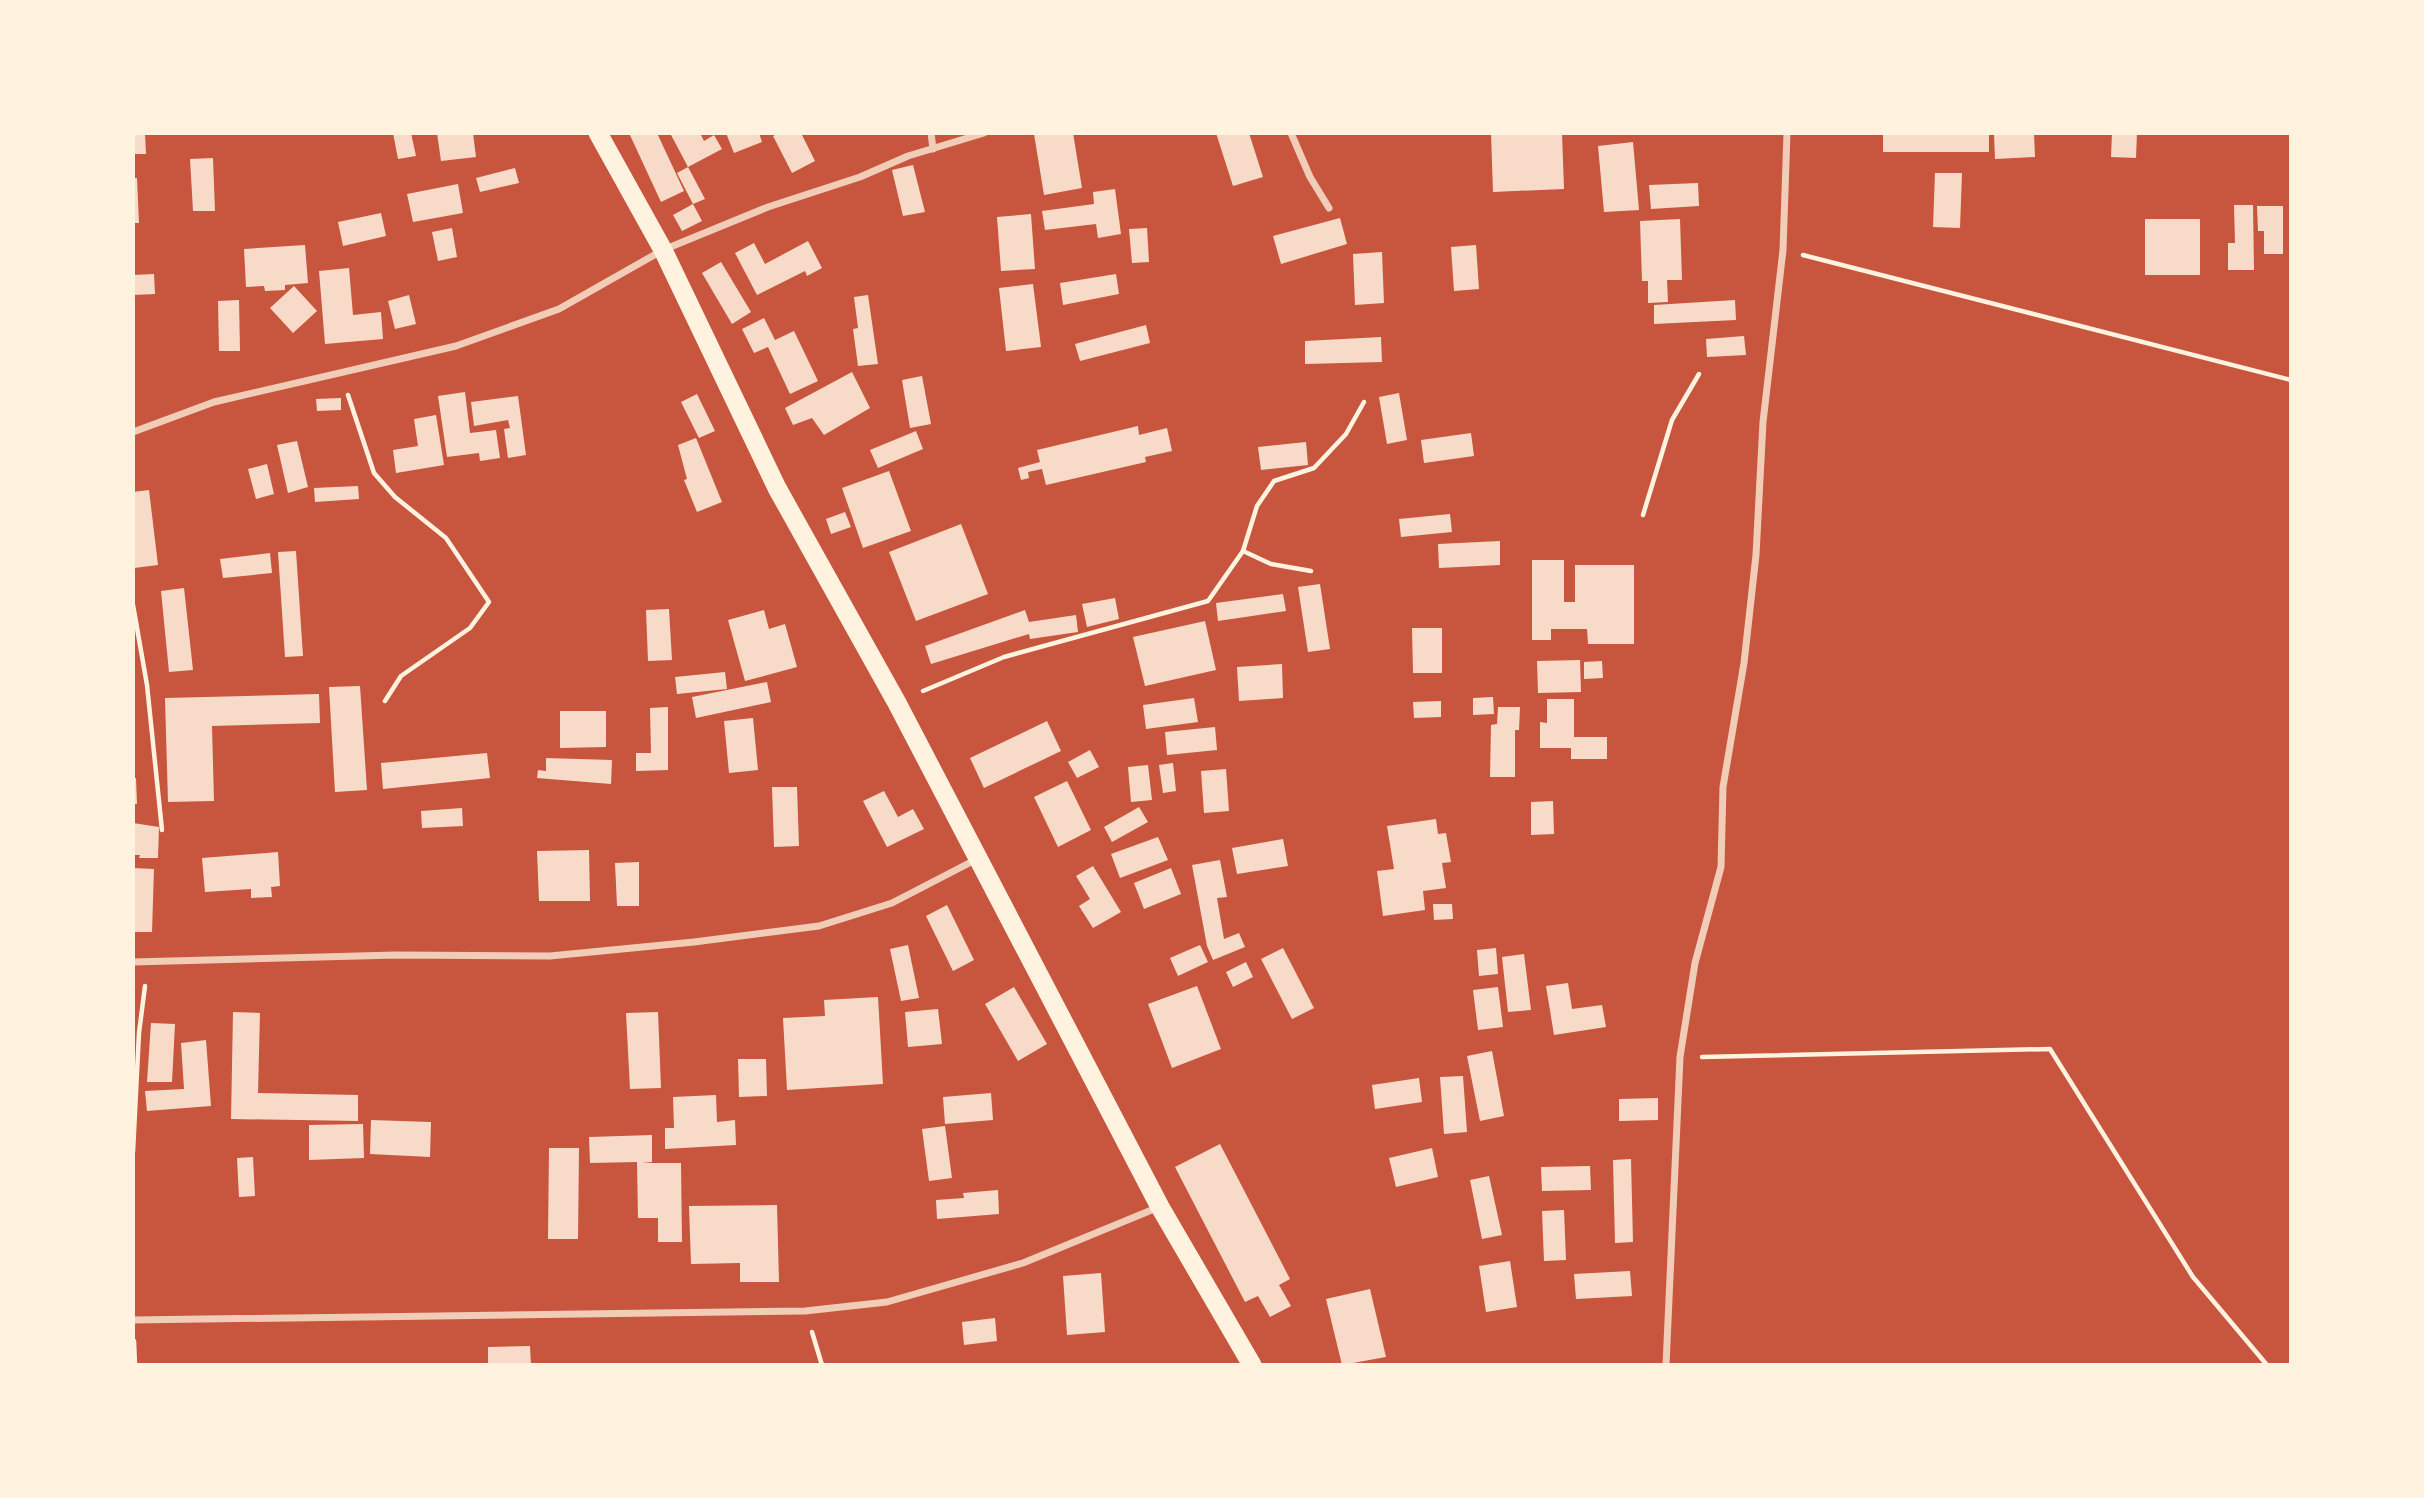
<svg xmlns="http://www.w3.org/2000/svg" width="2424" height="1498" font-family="Mulish,sans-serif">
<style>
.building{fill:#f7dbc8}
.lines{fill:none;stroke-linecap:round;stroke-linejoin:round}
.path{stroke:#fff3e0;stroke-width:4.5}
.minor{stroke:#f1ccb7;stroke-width:7}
.trunk{stroke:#fff3e0;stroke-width:19}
</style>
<rect width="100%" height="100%" fill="#c8553d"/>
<g class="building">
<path d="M133,133H145L146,154H133Z"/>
<path d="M393,133H411L416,156L398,159Z"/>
<path d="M437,133H473L476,157L441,161Z"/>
<path d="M629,133H657L684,191L661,202Z"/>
<path d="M670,133H700L704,141L714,135L722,149L688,167Z"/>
<path d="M726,133H759L762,142L734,153Z"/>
<path d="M779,133H801L815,161L792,173L773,136Z"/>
<path d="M1073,133L1082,188L1044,195L1034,134Z"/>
<path d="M1216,133H1249L1263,177L1233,186Z"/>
<path d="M1491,133H1562L1564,189L1493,192Z"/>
<rect x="1883" y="133" width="106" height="19"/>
<path d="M2034,133L2035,157L1995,159L1994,134Z"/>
<path d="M2112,133H2137L2136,158L2111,157Z"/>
<path d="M1633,142L1639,210L1604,212L1598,146Z"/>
<path d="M213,158L215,211H193L190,159Z"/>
<path d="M913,165L925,212L903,216L892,170Z"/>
<path d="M688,167L705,199L693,204L702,221L682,231L673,215L693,204L677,173Z"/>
<path d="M515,168L519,183L480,192L476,178Z"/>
<path d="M1935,173H1962L1960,228L1933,227Z"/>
<path d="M133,178H137L139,223H133Z"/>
<path d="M1698,183L1699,206L1651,209L1649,185Z"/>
<path d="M458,184L463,213L413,222L407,194Z"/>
<path d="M1115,189L1121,234L1098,238L1096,224L1045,230L1042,211L1094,204L1093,192Z"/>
<path d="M2234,205H2253L2254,270H2228V243H2235Z"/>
<path d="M2257,206H2283V254H2264V231H2258Z"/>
<path d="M381,213L386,236L343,246L338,222Z"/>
<path d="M1031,214L1035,269L1001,271L997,217Z"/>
<path d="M1340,218L1347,244L1281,264L1273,236Z"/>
<path d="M1680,219L1682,280H1667L1668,302L1648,303V281H1642L1640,221Z"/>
<rect x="2145" y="219" width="55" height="56"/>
<path d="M452,228L457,257L438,261L432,232Z"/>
<path d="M1147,228L1149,262L1132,263L1129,229Z"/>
<path d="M808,241L822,268L807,276L805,271L757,295L735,253L754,243L765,264Z"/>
<path d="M305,245L308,283L285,285V290L265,291L264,286L246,287L244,249Z"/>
<path d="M1476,245L1479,289L1454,291L1451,247Z"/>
<path d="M1382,252L1384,303L1355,305L1353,254Z"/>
<path d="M721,262L751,312L732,324L702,273Z"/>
<path d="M349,268L353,315L381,312L383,339L325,344L319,271Z"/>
<path d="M154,274L155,294L133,295V275Z"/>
<path d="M1116,274L1119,294L1063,305L1060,283Z"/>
<path d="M1033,284L1041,347L1006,351L999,288Z"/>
<path d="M294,286L317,311L293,333L270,308Z"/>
<path d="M409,295L416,324L395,329L388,301Z"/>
<path d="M868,295L878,364L858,366L853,329L858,328L854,297Z"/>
<path d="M239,300L240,351H219L218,301Z"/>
<path d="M1735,300L1736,320L1654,324V305Z"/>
<path d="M764,318L775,340L794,331L818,381L790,394L768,347L754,353L742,329Z"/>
<path d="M1146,325L1150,343L1080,361L1075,344Z"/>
<path d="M1744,336L1746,355L1707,357L1706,339Z"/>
<path d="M1381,337L1382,362L1305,364V341Z"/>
<path d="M852,372L870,408L824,435L812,418L793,425L785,408Z"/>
<path d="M922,376L931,424L910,428L902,380Z"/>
<path d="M465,392L470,433L496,430L500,458L480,461L479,453L447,457L438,396Z"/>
<path d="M1399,393L1407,440L1387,444L1379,397Z"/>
<path d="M697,394L715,431L699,438L681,402Z"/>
<path d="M518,396L526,455L508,458L504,429L510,428L508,420L474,426L471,402Z"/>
<path d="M341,398V410L317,411L316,399Z"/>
<path d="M436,415L444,465L396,473L393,450L418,446L414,419Z"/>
<path d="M1138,426L1139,435L1167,428L1172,451L1145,457L1146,462L1046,485L1042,469L1028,472L1029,478L1021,480L1018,468L1040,462L1037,450Z"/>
<path d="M916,431L923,449L878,468L870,450Z"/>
<path d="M1471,433L1474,456L1424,463L1421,440Z"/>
<path d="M696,438L722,502L697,512L684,480L687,479L678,445Z"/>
<path d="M297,441L308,487L288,493L277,445Z"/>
<path d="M1306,442L1308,465L1261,470L1258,447Z"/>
<path d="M267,464L274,494L256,499L248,469Z"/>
<path d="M889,471L911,531L863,548L842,488Z"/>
<path d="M358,486L359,499L315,502L314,488Z"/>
<path d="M149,490L158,565L134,568L133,492Z"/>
<path d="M845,512L851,527L831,534L826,519Z"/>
<path d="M1450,514L1452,532L1401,537L1399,519Z"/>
<path d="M961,524L988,594L916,621L889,552Z"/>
<path d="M1500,541V565L1439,568L1438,544Z"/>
<path d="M296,551L303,656L285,657L278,552Z"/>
<path d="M270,553L272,573L223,578L220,559Z"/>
<path d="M1532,560H1564V602H1575V565H1634V644H1588L1587,629H1551V640H1532Z"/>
<path d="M1320,584L1330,649L1308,652L1298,587Z"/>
<path d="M184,588L193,670L169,672L161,591Z"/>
<path d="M1283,594L1286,611L1218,621L1216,603Z"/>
<path d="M1115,598L1119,619L1087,627L1082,604Z"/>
<path d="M669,609L672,660L648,661L646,610Z"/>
<path d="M764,610L769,629L785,624L797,667L745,681L728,620Z"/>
<path d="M1025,610L1029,622L1076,615L1078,632L1030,639L1029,634L931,664L925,646Z"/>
<path d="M1205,621L1216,670L1145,686L1133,637Z"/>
<path d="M1412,628H1442V673H1413Z"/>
<path d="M1580,660L1581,692L1538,693L1537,661Z"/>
<path d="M1602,661L1603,678L1584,679V662Z"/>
<path d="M1282,664L1283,698L1239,701L1237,667Z"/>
<path d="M725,672L727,689L677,694L675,677Z"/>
<path d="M767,682L771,702L696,718L692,697Z"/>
<path d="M360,686L367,790L335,792L329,687Z"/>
<path d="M319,694L320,723L212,726L214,801L168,802L165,698Z"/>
<path d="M1493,697L1494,714L1473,715V698Z"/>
<path d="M1194,698L1198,722L1146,729L1143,705Z"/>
<path d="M1547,699H1574V737H1607V759H1571V748H1540V722L1547,723Z"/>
<path d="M1441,701V717L1414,718L1413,702Z"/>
<path d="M668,707V770L636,771V753H651L650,708Z"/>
<path d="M1498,707H1520L1519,730H1515V777H1490L1491,725L1497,724Z"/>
<path d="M560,711H606V747L560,748Z"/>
<path d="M753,718L758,770L729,773L724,721Z"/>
<path d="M1047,721L1061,751L984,788L970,758Z"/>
<path d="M1215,727L1217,750L1167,755L1165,732Z"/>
<path d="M1090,750L1099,767L1077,778L1068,762Z"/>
<path d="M487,753L490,778L383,789L381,763Z"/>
<path d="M546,758L612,760L611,784L537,778L538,770L546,771Z"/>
<path d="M1173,763L1176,791L1163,793L1159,765Z"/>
<path d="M1148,765L1152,800L1131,802L1128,767Z"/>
<path d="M1226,769L1229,811L1204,813L1201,771Z"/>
<path d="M133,778H136L137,804H133Z"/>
<path d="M1067,781L1091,830L1058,847L1034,797Z"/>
<path d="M772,787H797L799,846L774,847Z"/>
<path d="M884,791L898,817L913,809L924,829L887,847L863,801Z"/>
<path d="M1553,801L1554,834L1531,835V802Z"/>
<path d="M1139,807L1148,822L1112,842L1104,827Z"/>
<path d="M462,808L463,826L422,828L421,811Z"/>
<path d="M1436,819L1438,834L1446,833L1451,862L1442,863L1446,888L1423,891L1425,910L1383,916L1377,871L1394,869L1387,826Z"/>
<path d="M133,823L159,827L158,858H139L140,855H133Z"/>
<path d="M1158,837L1168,860L1120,878L1111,854Z"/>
<path d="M1283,839L1288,866L1237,874L1232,848Z"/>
<path d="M589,850L590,901H539L537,851Z"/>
<path d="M278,852L280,886L271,887L272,897L251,898V889L205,892L202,858Z"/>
<path d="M1220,860L1227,897L1217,898L1224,939L1239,933L1245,947L1213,960L1207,946L1192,865Z"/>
<path d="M639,862V906H617L615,863Z"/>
<path d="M1093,866L1121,912L1093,928L1079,906L1090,899L1076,876Z"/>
<path d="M133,868L154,869L152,932H133Z"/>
<path d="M1171,868L1181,894L1144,909L1134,883Z"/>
<path d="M1433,904H1452L1453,919L1434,920Z"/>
<path d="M947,905L974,960L953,971L926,916Z"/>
<path d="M908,945L919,998L901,1001L890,949Z"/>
<path d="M1200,945L1208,962L1178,976L1170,958Z"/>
<path d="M1283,948L1314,1008L1292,1019L1261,959Z"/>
<path d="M1496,948L1498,974L1479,976L1477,950Z"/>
<path d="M1524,954L1531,1010L1508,1012L1502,957Z"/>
<path d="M1246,962L1253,977L1233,987L1226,972Z"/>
<path d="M1568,983L1572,1009L1602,1005L1606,1027L1554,1035L1546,986Z"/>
<path d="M1197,986L1221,1049L1172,1068L1148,1004Z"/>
<path d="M1014,987L1047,1044L1018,1061L985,1004Z"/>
<path d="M1498,987L1503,1027L1478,1030L1473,990Z"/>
<path d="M878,997L883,1084L787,1090L783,1018L825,1016L824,1000Z"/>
<path d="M938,1009L942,1044L908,1047L905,1012Z"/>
<path d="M233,1012L260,1013L258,1093L358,1095V1121L231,1119Z"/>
<path d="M658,1012L661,1088L630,1089L626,1013Z"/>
<path d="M151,1023L175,1024L172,1082H147Z"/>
<path d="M206,1040L211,1106L147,1111L145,1091L184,1089L181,1043Z"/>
<path d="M1492,1051L1504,1116L1480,1121L1467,1056Z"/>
<path d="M738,1059H766L767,1096L739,1097Z"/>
<path d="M1463,1076L1467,1132L1444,1134L1440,1077Z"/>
<path d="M1419,1078L1422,1102L1375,1109L1372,1085Z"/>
<path d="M991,1093L993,1120L945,1124L943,1097Z"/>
<path d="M716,1095L717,1122L735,1120L736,1145L665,1149V1128H674L673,1097Z"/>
<path d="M1658,1098V1120L1619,1121V1099Z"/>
<path d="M371,1120L431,1122L430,1157L370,1154Z"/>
<path d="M363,1124L364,1158L309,1160V1125Z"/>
<path d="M945,1126L952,1178L929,1181L922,1129Z"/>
<path d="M652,1135V1162L642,1163H681L682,1242H658V1218H638L637,1162L590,1163L589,1137Z"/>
<path d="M1220,1144L1290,1279L1279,1285L1291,1306L1270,1317L1258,1296L1245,1302L1175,1167Z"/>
<path d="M549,1148H579L578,1239H548Z"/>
<path d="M1432,1148L1438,1177L1396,1187L1389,1158Z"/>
<path d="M253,1157L255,1196L239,1197L237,1158Z"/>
<path d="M1631,1159L1633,1242L1615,1243L1613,1160Z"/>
<path d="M1590,1166L1591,1190L1542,1191L1541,1167Z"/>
<path d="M1489,1176L1502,1235L1482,1239L1470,1180Z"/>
<path d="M998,1190L999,1214L937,1219L936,1200L964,1198L963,1193Z"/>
<path d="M777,1205L779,1282H740V1263L691,1264L689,1206Z"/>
<path d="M1564,1210L1566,1260L1544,1261L1542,1211Z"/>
<path d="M1510,1261L1517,1307L1486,1312L1479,1266Z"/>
<path d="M1630,1271L1632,1296L1576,1299L1574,1274Z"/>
<path d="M1101,1273L1105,1332L1067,1335L1063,1276Z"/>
<path d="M1370,1289L1386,1357L1342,1365L1326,1299Z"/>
<path d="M995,1318L997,1341L964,1345L962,1322Z"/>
<path d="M530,1346L531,1365H488V1347Z"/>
</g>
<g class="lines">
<g class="path">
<path d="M1803,255L2291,380"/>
<path d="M348,395L374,473L395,497L446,538L489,602L470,628L401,676L385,701"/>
<path d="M1643,515L1672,420L1699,374"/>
<path d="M1243,551L1271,564L1311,571"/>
<path d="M133,605L147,685L162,830"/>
<path d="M923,691L1004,657L1208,601L1243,551L1257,506L1274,481L1314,468L1346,434L1364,402"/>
<path d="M1702,1057L2050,1049L2193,1277L2267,1365"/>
<path d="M133,1152L139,1033L145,986"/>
<path d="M812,1332L822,1365"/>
<path d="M134,1341L135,1365"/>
</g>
<g class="minor">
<path d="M931,133L933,149"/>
<path d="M1291,133L1310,177L1329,208"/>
<path d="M133,432L214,402L456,346L559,309L663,250L768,207L860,177L908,156L984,133"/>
<path d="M133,962L396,955L550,956L694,942L819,926L892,903L977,859"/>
<path d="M133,1320L805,1311L887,1302L1023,1263L1159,1207"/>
<path d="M1666,1365L1680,1057L1695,963L1721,867L1723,787L1744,663L1756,555L1763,422L1783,250L1787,133"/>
</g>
<path class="trunk" d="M598,133L663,250L777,488L897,703L1160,1207L1252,1365"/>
</g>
<rect width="2424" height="1498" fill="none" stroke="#fff3e0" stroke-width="270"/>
</svg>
